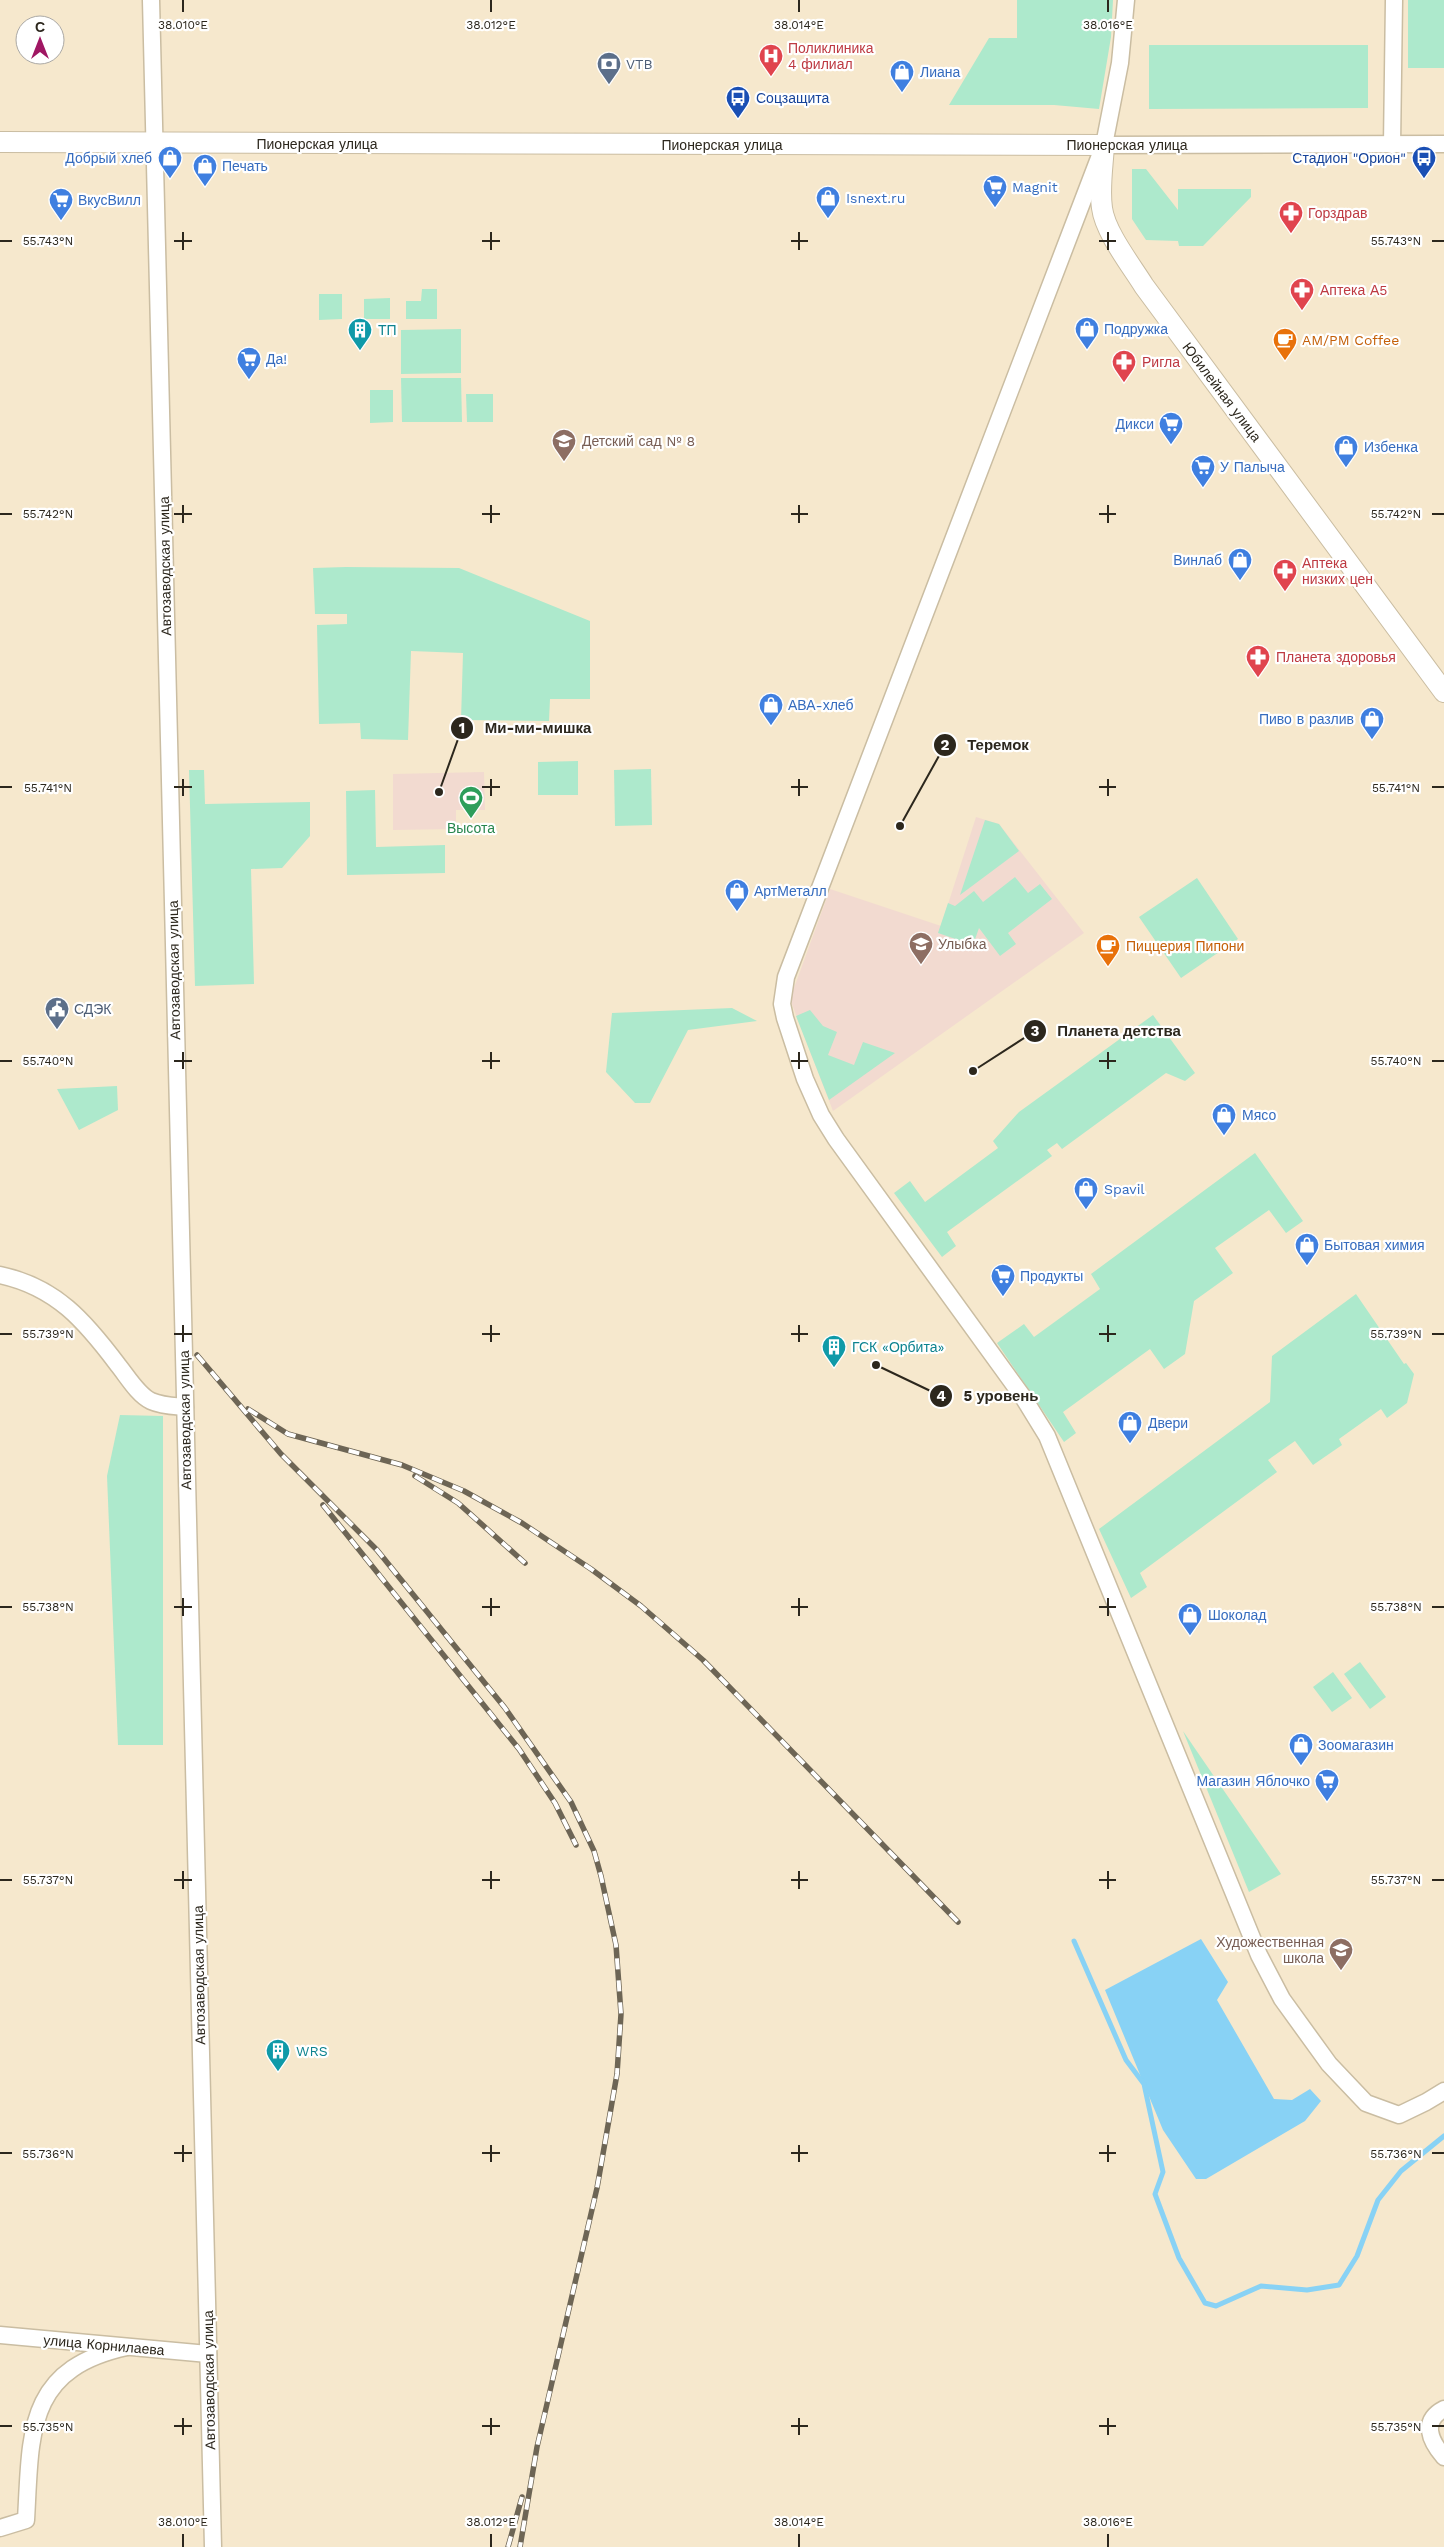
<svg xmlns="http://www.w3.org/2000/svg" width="1444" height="2547" font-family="'Work Sans',sans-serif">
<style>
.education{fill:#f2dad0}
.green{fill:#ade9cc}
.water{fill:#88d2f5}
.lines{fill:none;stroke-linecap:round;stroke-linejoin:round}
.stream{stroke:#88d2f5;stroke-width:5}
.minor-casing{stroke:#cabda2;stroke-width:19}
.major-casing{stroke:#cabda2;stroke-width:22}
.minor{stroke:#fff;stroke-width:16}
.major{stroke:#fff;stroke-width:20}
.rail-casing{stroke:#6d6555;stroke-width:5.5}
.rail{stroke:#fff;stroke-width:4;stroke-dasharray:11;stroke-linecap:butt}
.ticks{fill:none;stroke:#2c271d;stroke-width:2}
.labels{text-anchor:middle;stroke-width:4.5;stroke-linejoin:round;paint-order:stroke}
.health-label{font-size:14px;fill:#be3a42;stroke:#fff;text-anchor:start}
.service-label{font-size:14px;fill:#4e5e75;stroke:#fff;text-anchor:start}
.shop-label{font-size:14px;fill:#366cbe;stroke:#fff;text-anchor:start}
.transit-label{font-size:14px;fill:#164399;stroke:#fff;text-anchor:start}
.street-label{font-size:14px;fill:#2c271d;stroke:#fff}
.culture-label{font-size:14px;fill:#0d838f;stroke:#fff;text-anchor:start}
.food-label{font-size:14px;fill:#c56008;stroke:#fff;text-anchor:start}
.education-label{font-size:14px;fill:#785e54;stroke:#fff;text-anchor:start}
.leisure-label{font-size:14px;fill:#27864d;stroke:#fff}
.ticks-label{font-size:12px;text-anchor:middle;fill:#2c271d;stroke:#fff;stroke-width:4.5;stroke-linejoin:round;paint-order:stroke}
.leader{fill:none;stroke:#2c271d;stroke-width:2}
.callout-dot{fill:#2c271d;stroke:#fff;stroke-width:2}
.mark-label{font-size:15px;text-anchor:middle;font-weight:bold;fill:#fff}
.callout-label{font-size:15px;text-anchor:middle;font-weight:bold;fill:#2c271d;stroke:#fff;stroke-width:4.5;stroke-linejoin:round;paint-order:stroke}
</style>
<rect width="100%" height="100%" fill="#f6e8cd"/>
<g class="education">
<path d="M484,772L485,810H456V829L393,830V774Z"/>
<path d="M976,817L999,824L1084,933L833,1111L790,999L830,889L941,926Z"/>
</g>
<g class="green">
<path d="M1017,0H1113L1111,37L1099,109L1054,105H949L989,38H1017Z"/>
<rect x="1408" y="0" width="36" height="68"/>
<path d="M1149,45H1368V108L1149,109Z"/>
<path d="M1132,169H1146L1178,210V189H1251V197L1203,246H1179L1178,241L1146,240L1132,219Z"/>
<path d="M422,289H437V319H406V301H421Z"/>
<path d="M319,294H342V319L319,320Z"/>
<path d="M390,298V319H364V299Z"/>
<path d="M461,329V373L401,374V330Z"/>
<path d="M401,378H461L462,422H402Z"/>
<path d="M370,390H393V422L370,423Z"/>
<path d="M466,394H493V422H467Z"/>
<path d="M346,567L459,568L590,621V699H550L549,721L461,720L463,653L411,651L408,740L361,739L360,723L319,724L317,625L347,624V614H315L313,568Z"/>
<path d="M578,761V795H538V762Z"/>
<path d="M651,769L652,825L615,826L614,770Z"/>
<path d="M189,770H204L205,804L310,802V836L282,868L251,869L254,984L195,986Z"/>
<path d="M375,790L376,847L445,845V873L347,875L346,791Z"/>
<path d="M985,820L999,824L1019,851L960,895Z"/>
<path d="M1015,877L1028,893L1040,884L1052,899L1008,933L1016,944L1000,956L979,928L973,945L938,933L948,903L955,906L974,891L983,902Z"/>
<path d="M1197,878L1238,939L1181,978L1139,917Z"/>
<path d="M732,1008L757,1021L688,1030L650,1103H635L606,1072L612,1013Z"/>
<path d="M810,1010L823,1026L837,1032L828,1055L854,1065L863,1042L895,1053L829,1100L796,1016Z"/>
<path d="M1153,1015L1195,1073L1185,1081L1166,1073L1062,1149L1057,1143L1047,1150L1052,1156L947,1232L956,1246L942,1257L894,1193L910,1181L925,1202L998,1148L993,1141L1019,1112Z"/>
<path d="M117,1086L118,1110L79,1130L57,1089Z"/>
<path d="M1255,1153L1303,1221L1286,1233L1269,1210L1215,1248L1233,1273L1194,1301L1185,1354L1164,1369L1150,1349L1063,1412L1076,1433L1064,1442L997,1343L1024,1324L1034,1337L1100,1289L1091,1274Z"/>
<path d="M1356,1294L1404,1364L1406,1363L1414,1374L1407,1403L1387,1418L1381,1409L1339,1439L1342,1445L1313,1465L1295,1441L1268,1460L1277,1472L1140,1573L1147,1587L1131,1598L1099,1529L1270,1402L1272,1356Z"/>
<path d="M120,1415L163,1416V1745H118L107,1476Z"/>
<path d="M1360,1662L1386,1697L1370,1709L1344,1674Z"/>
<path d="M1333,1672L1352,1698L1332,1712L1313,1687Z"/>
<path d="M1183,1731L1281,1874L1249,1892Z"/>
</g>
<path class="water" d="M1201,1939L1228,1982L1217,2000L1274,2099L1292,2100L1310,2089L1321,2101L1305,2121L1206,2179H1196L1163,2130L1105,1990Z"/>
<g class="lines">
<path class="stream" d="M1074,1941L1126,2060L1144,2084L1163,2172L1155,2194L1179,2258L1205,2303L1216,2306L1261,2286L1307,2290L1339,2285L1357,2256L1378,2200L1401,2171L1444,2136"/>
<defs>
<g id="minor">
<path d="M151,0L213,2547"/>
<path d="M1126,0L1120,63L1104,145L786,977L782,1004L785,1018L805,1079L821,1115L836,1139L1023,1397L1047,1436L1259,1955L1282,1999L1329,2064L1366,2103L1399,2115L1426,2102L1444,2091"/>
<path d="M1104,145L1444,144"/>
<path d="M1392,145L1394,0"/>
<path d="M0,1275C56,1287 85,1321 118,1365C127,1376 138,1395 151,1401C162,1406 174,1406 185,1407"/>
<path d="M0,2335L208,2354"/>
<path d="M1444,2409C1421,2421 1430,2441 1444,2457"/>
<path d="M0,2528L26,2520C31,2434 25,2369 127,2347"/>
</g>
<path id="major" d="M0,142L1104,145C1103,165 1099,188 1102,208C1105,232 1131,265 1144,286L1444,692"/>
</defs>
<use href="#minor" class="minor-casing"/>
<use href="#major" class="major-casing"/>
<use href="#minor" class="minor"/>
<use href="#major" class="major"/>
<defs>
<g id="rail">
<path d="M197,1355L281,1454L377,1550L505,1708L571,1802L594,1851L601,1876L616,1945L621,2014L617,2074L597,2188L537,2447L520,2547"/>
<path d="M248,1409L288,1434L402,1465L464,1491L522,1523L591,1569L641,1606L703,1660L958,1922"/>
<path d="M415,1476L458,1503L525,1563"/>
<path d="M323,1505L519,1749L555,1803L576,1845"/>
<path d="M508,2547L522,2497"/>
</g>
</defs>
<use href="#rail" class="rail-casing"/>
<use href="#rail" class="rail"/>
</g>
<path class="ticks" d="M183,0V12M491,0V12M799,0V12M1108,0V12M183,232V250M491,232V250M799,232V250M1108,232V250M0,241H12M174,241H192M482,241H500M791,241H808M1099,241H1116M1432,241H1444M183,505V523M491,505V523M799,505V523M1108,505V523M0,514H12M174,514H192M482,514H500M791,514H808M1099,514H1116M1432,514H1444M183,779V796M491,779V796M799,779V796M1108,779V796M0,787H12M174,787H192M482,787H500M791,787H808M1099,787H1116M1432,787H1444M183,1052V1069M491,1052V1069M799,1052V1069M1108,1052V1069M0,1061H12M174,1061H192M482,1061H500M791,1061H808M1099,1061H1116M1432,1061H1444M183,1325V1342M491,1325V1342M799,1325V1342M1108,1325V1342M0,1334H12M174,1334H192M482,1334H500M791,1334H808M1099,1334H1116M1432,1334H1444M183,1598V1616M491,1598V1616M799,1598V1616M1108,1598V1616M0,1607H12M174,1607H192M482,1607H500M791,1607H808M1099,1607H1116M1432,1607H1444M183,1871V1889M491,1871V1889M799,1871V1889M1108,1871V1889M0,1880H12M174,1880H192M482,1880H500M791,1880H808M1099,1880H1116M1432,1880H1444M183,2145V2162M491,2145V2162M799,2145V2162M1108,2145V2162M0,2153H12M174,2153H192M482,2153H500M791,2153H808M1099,2153H1116M1432,2153H1444M183,2418V2435M491,2418V2435M799,2418V2435M1108,2418V2435M0,2426H12M174,2426H192M482,2426H500M791,2426H808M1099,2426H1116M1432,2426H1444M183,2534V2547M491,2534V2547M799,2534V2547M1108,2534V2547"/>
<defs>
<symbol id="hospital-pin" viewBox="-11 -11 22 30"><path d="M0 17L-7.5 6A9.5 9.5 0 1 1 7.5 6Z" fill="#e0444e" stroke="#fff"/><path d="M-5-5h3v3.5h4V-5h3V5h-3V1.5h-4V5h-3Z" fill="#fff"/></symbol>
<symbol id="bank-pin" viewBox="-11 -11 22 30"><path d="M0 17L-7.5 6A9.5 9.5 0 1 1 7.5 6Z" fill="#5c6f8a" stroke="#fff"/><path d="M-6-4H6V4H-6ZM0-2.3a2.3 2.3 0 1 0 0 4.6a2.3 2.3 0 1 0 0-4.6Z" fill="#fff"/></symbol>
<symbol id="shop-pin" viewBox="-11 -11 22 30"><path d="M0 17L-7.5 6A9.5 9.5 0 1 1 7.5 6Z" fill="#3f7fe0" stroke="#fff"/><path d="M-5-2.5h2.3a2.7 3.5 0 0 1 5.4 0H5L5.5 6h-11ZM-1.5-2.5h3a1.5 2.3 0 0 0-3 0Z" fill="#fff"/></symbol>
<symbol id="bus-pin" viewBox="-11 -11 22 30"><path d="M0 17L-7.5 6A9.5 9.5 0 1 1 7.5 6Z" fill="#1a4fb4" stroke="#fff"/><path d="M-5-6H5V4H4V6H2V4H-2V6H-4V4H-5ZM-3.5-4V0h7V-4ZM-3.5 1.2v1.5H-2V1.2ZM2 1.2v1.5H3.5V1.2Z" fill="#fff"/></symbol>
<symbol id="supermarket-pin" viewBox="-11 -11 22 30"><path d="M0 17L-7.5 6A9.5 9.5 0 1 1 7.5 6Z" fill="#3f7fe0" stroke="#fff"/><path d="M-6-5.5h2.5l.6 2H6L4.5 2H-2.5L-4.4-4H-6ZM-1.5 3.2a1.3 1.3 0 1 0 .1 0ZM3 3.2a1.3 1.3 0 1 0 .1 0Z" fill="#fff"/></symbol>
<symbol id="pharmacy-pin" viewBox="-11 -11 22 30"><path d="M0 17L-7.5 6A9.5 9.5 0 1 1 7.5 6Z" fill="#e0444e" stroke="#fff"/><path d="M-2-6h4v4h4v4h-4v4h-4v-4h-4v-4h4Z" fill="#fff"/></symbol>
<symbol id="building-pin" viewBox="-11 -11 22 30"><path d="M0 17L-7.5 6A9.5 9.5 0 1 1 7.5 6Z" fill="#0f9aa8" stroke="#fff"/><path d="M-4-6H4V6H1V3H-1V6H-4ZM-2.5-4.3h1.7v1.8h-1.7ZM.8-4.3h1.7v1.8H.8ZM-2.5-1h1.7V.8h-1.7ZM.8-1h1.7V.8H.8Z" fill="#fff"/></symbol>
<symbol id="cafe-pin" viewBox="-11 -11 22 30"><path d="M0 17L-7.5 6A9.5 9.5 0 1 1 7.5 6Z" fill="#e8710a" stroke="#fff"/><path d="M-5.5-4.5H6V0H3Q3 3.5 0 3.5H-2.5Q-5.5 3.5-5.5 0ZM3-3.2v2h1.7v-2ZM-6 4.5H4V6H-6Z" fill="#fff"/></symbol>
<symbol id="school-pin" viewBox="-11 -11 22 30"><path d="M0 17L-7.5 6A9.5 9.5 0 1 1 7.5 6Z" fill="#8d6e63" stroke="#fff"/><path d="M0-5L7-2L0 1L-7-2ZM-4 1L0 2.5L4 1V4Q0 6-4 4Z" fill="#fff"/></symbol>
<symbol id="stadium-pin" viewBox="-11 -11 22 30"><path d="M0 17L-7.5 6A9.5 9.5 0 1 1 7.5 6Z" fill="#2e9e5b" stroke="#fff"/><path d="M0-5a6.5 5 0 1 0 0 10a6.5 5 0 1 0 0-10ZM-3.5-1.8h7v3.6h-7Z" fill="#fff"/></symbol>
<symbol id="civic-pin" viewBox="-11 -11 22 30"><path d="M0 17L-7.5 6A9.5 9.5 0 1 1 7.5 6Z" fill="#5c6f8a" stroke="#fff"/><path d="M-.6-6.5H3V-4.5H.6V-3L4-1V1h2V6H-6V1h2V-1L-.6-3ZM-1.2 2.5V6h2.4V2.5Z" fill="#fff"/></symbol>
</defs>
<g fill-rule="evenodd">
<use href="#hospital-pin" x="757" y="42" width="28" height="38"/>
<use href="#bank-pin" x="595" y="50" width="28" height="38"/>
<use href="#shop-pin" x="888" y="58" width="28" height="38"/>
<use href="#bus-pin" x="724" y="84" width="28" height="38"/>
<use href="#shop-pin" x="156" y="144" width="28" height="38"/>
<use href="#bus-pin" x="1410" y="144" width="28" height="38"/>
<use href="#shop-pin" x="191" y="152" width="28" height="38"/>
<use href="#supermarket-pin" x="981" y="173" width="28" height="38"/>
<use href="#shop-pin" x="814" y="184" width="28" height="38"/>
<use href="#supermarket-pin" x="47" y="186" width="28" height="38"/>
<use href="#pharmacy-pin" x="1277" y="199" width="28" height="38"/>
<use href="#pharmacy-pin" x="1288" y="276" width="28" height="38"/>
<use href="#shop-pin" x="1073" y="315" width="28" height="38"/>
<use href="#building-pin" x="346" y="316" width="28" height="38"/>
<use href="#cafe-pin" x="1271" y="326" width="28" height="38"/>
<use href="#supermarket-pin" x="235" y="345" width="28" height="38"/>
<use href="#pharmacy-pin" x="1110" y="348" width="28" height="38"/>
<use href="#supermarket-pin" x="1157" y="410" width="28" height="38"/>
<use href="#school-pin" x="550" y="427" width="28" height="38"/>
<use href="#shop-pin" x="1332" y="433" width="28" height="38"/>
<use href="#supermarket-pin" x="1189" y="453" width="28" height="38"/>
<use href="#shop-pin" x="1226" y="546" width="28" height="38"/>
<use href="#pharmacy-pin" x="1271" y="557" width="28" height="38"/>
<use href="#pharmacy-pin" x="1244" y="643" width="28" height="38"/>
<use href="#shop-pin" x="757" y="691" width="28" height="38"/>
<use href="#shop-pin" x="1358" y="705" width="28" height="38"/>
<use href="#stadium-pin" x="457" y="784" width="28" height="38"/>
<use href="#shop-pin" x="723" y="877" width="28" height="38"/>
<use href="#school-pin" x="907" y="930" width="28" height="38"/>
<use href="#cafe-pin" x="1094" y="932" width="28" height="38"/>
<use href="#civic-pin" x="43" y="995" width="28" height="38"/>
<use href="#shop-pin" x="1210" y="1101" width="28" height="38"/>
<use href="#shop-pin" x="1072" y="1175" width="28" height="38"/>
<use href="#shop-pin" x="1293" y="1231" width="28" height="38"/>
<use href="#supermarket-pin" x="989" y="1262" width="28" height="38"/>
<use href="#building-pin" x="820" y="1333" width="28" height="38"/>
<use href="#shop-pin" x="1116" y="1409" width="28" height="38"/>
<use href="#shop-pin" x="1176" y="1601" width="28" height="38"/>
<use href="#shop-pin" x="1287" y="1731" width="28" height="38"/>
<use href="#supermarket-pin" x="1313" y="1767" width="28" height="38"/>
<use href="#school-pin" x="1327" y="1936" width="28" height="38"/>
<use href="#building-pin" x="264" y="2037" width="28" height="38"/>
</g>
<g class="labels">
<g class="health-label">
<text x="788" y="53">Поликлиника<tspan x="788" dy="16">4 филиал</tspan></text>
<text x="1308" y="218">Горздрав</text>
<text x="1320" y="295">Аптека А5</text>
<text x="1142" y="367">Ригла</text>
<text x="1302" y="568">Аптека<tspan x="1302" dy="16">низких цен</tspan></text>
<text x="1276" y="662">Планета здоровья</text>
</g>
<g class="service-label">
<text x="626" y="69">VTB</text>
<text x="74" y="1014">СДЭК</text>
</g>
<g class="shop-label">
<text x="920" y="77">Лиана</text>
<text x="152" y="163" text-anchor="end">Добрый хлеб</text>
<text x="222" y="171">Печать</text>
<text x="1012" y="192">Magnit</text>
<text x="846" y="203">Isnext.ru</text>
<text x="78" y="205">ВкусВилл</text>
<text x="1104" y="334">Подружка</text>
<text x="266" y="364">Да!</text>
<text x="1154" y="429" text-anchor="end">Дикси</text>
<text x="1364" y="452">Избенка</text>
<text x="1220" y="472">У Палыча</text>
<text x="1222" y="565" text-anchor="end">Винлаб</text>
<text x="788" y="710">АВА-хлеб</text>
<text x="1354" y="724" text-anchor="end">Пиво в разлив</text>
<text x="754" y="896">АртМеталл</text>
<text x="1242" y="1120">Мясо</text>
<text x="1104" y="1194">Spavil</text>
<text x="1324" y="1250">Бытовая химия</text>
<text x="1020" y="1281">Продукты</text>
<text x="1148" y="1428">Двери</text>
<text x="1208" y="1620">Шоколад</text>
<text x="1318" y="1750">Зоомагазин</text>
<text x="1310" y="1786" text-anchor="end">Магазин Яблочко</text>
</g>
<g class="transit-label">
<text x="756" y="103">Соцзащита</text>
<text x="1406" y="163" text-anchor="end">Стадион "Орион"</text>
</g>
<g class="street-label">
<text x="317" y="149">Пионерская улица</text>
<text x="722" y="150">Пионерская улица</text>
<text x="1127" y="150">Пионерская улица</text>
<text transform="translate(1222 392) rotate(53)" y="5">Юбилейная улица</text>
<text transform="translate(165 566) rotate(-91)" y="5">Автозаводская улица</text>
<text transform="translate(174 970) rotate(-91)" y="5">Автозаводская улица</text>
<text transform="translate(185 1420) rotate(-91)" y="5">Автозаводская улица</text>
<text transform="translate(199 1975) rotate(-91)" y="5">Автозаводская улица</text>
<text transform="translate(104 2345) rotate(5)" y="5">улица Корнилаева</text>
<text transform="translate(209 2380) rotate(-91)" y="5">Автозаводская улица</text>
</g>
<g class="culture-label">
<text x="378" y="335">ТП</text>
<text x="852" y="1352">ГСК «Орбита»</text>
<text x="296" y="2056">WRS</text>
</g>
<g class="food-label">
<text x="1302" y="345">AM/PM Coffee</text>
<text x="1126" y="951">Пиццерия Пипони</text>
</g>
<g class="education-label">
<text x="582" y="446">Детский сад № 8</text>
<text x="938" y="949">Улыбка</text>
<text x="1324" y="1947" text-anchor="end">Художественная<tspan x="1324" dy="16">школа</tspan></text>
</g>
<g class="leisure-label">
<text x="471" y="833">Высота</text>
</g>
</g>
<g class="ticks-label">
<text x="183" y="29">38.010°E</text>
<text x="491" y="29">38.012°E</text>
<text x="799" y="29">38.014°E</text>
<text x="1108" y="29">38.016°E</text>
<text x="48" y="245">55.743°N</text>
<text x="1396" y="245">55.743°N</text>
<text x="48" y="518">55.742°N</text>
<text x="1396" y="518">55.742°N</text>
<text x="48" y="792">55.741°N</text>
<text x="1396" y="792">55.741°N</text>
<text x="48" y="1065">55.740°N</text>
<text x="1396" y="1065">55.740°N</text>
<text x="48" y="1338">55.739°N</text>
<text x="1396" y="1338">55.739°N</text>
<text x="48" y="1611">55.738°N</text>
<text x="1396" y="1611">55.738°N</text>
<text x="48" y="1884">55.737°N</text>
<text x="1396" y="1884">55.737°N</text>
<text x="48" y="2158">55.736°N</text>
<text x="1396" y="2158">55.736°N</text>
<text x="48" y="2431">55.735°N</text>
<text x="1396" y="2431">55.735°N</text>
<text x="183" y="2526">38.010°E</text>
<text x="491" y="2526">38.012°E</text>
<text x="799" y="2526">38.014°E</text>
<text x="1108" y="2526">38.016°E</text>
</g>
<path class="leader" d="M439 792L462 728M900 826L945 745M973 1071L1035 1031M876 1365L941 1396"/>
<g class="callout-dot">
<circle cx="439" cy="792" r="5"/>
<circle cx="900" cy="826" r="5"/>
<circle cx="973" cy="1071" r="5"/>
<circle cx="876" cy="1365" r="5"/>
<circle cx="462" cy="728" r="12"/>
<circle cx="945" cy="745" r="12"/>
<circle cx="1035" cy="1031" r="12"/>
<circle cx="941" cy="1396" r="12"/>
</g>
<g class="mark-label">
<text x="462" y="733">1</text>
<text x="945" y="750">2</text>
<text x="1035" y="1036">3</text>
<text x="941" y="1401">4</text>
</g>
<g class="callout-label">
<text x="538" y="733">Ми-ми-мишка</text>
<text x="998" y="750">Теремок</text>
<text x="1119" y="1036">Планета детства</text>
<text x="1001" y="1401">5 уровень</text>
</g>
<g transform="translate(40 40)"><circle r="24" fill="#ffffff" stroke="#aba9a5"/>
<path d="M0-4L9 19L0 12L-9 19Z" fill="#a01763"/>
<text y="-8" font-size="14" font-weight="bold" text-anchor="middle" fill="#2c271d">С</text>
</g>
</svg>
